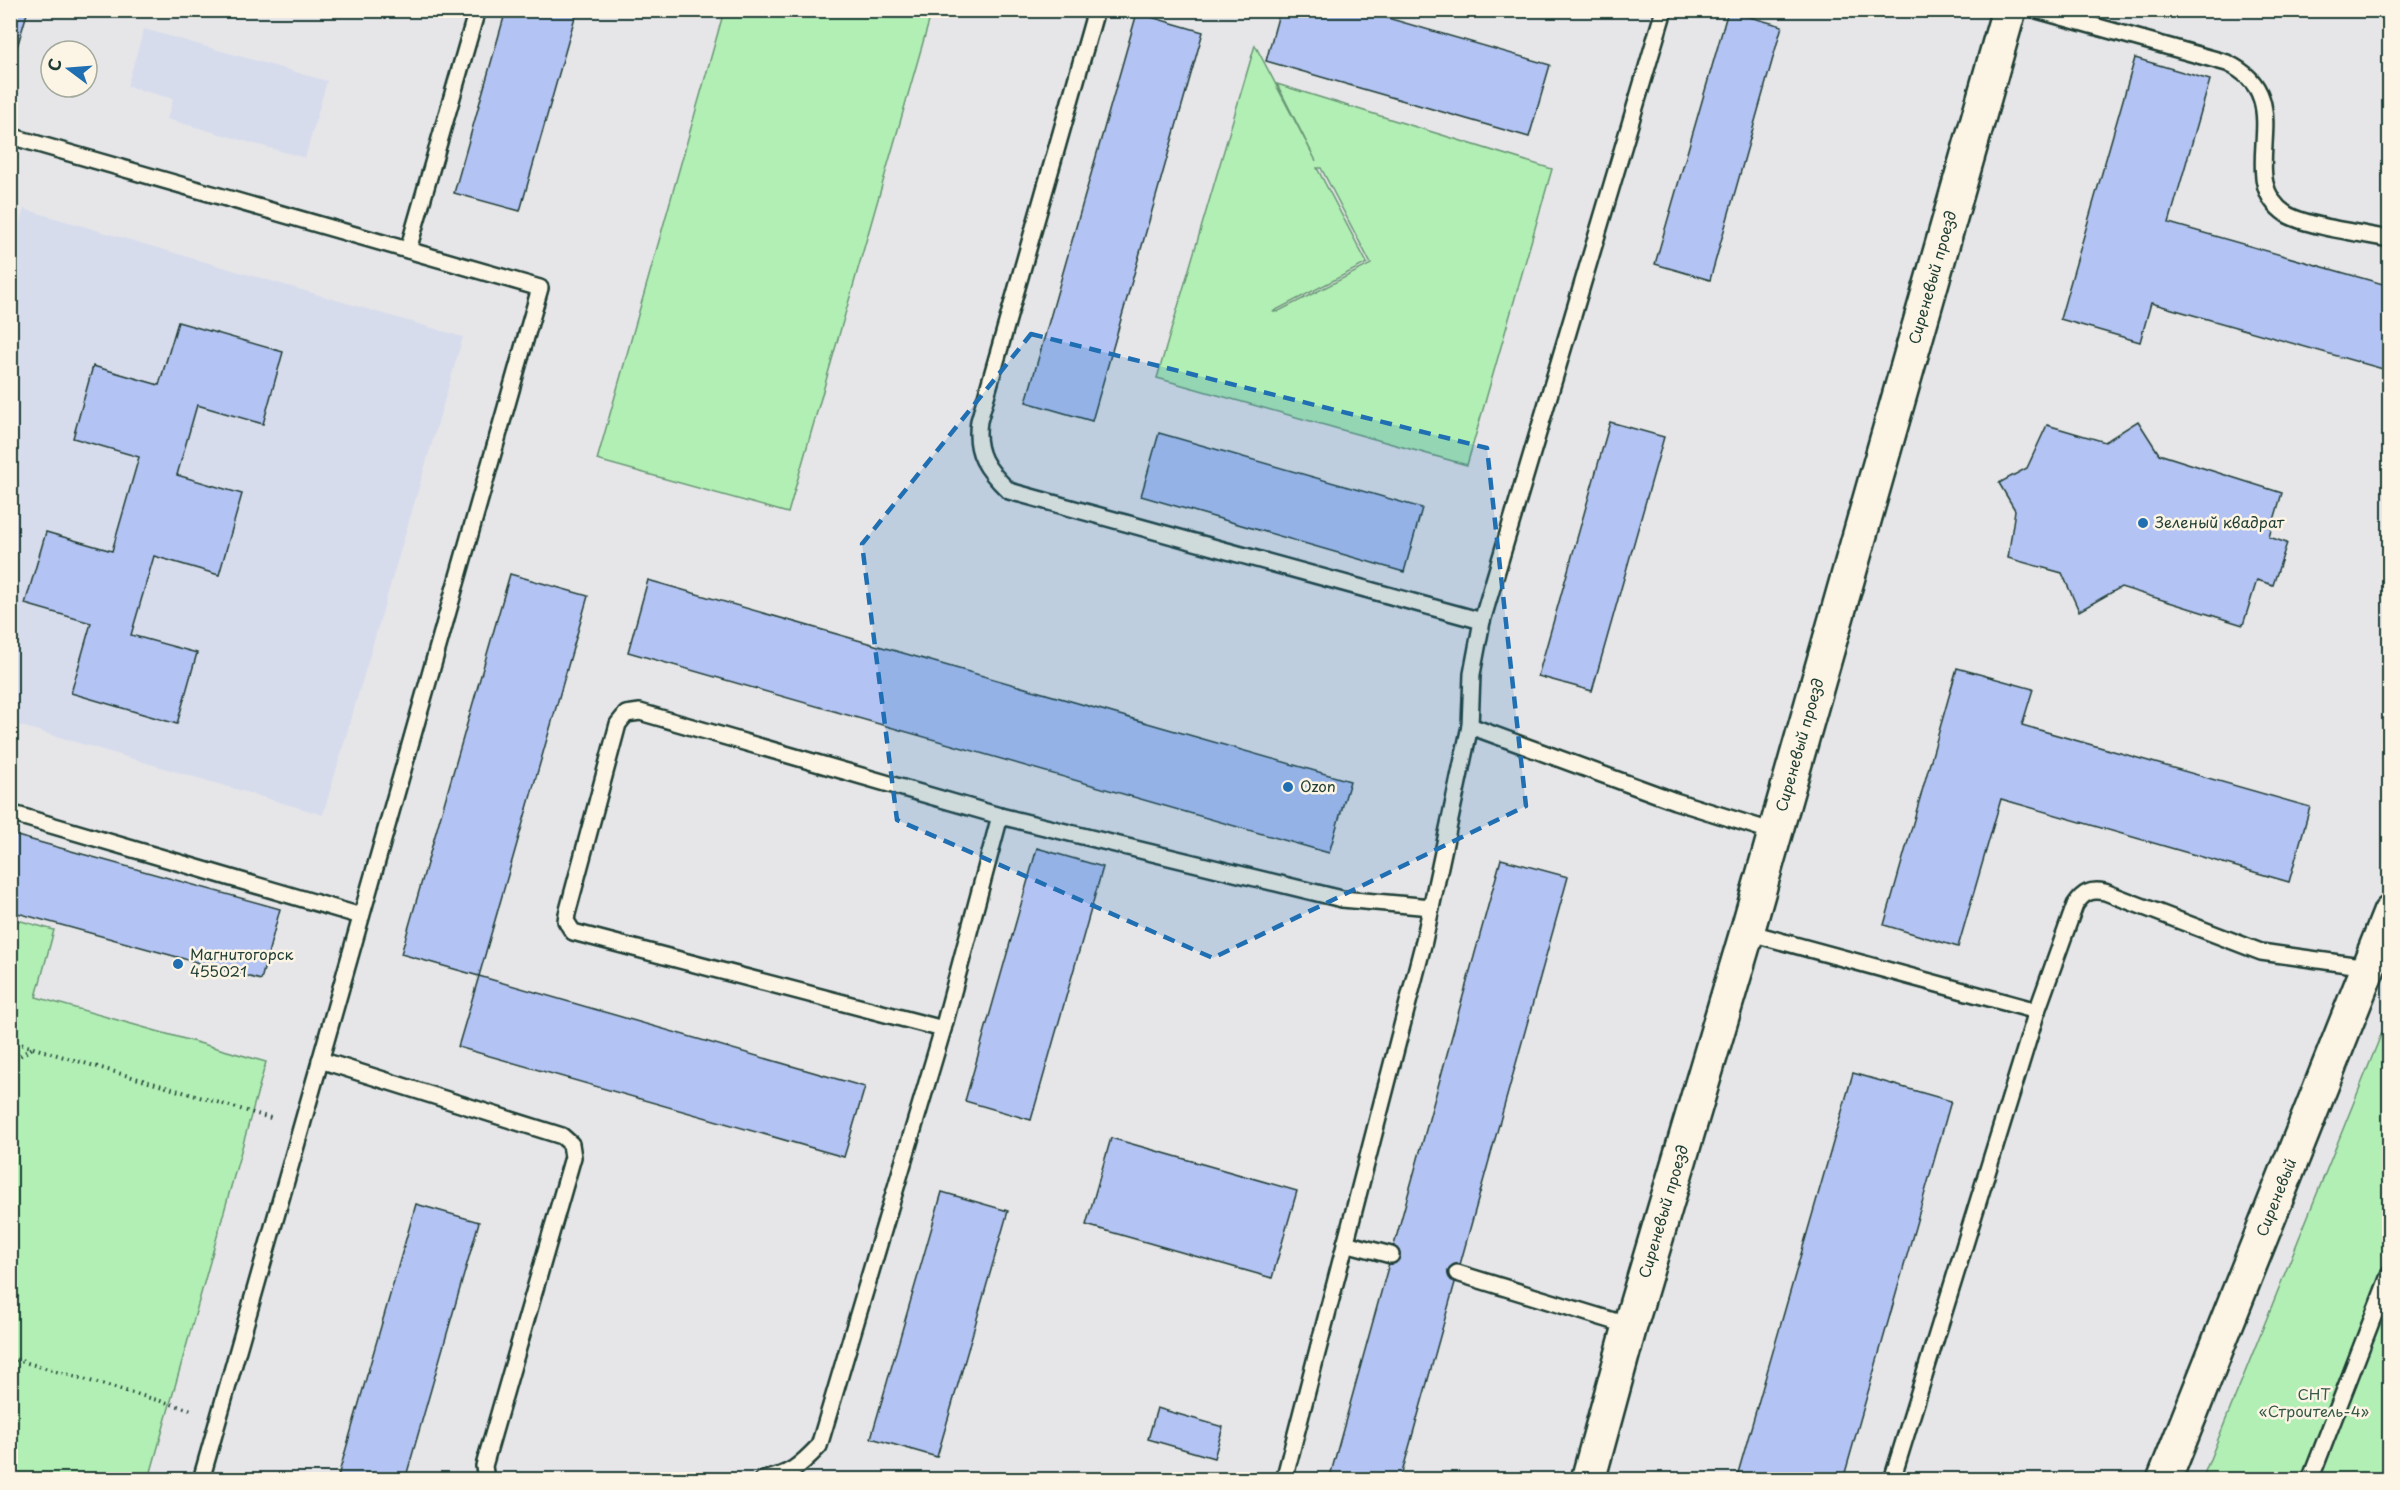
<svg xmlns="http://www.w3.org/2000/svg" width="2400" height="1490" font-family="'Playpen Sans',sans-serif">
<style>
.built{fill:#d7dcec}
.green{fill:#b2efb5;stroke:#689674;stroke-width:1.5;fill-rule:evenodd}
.building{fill:#b3c3f3;stroke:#1f3d34;stroke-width:1.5}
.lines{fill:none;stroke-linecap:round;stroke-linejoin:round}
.lane-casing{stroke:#1f3d34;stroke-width:20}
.secondary-casing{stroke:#1f3d34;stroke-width:38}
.path{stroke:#1f3d34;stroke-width:4;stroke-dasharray:1.5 4.5;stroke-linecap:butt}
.lane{stroke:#fcf5e5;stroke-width:15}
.secondary{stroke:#fcf5e5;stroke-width:33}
.marked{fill:#1f6fb2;fill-opacity:0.2;stroke:#1f6fb2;stroke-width:4.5;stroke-dasharray:12 8;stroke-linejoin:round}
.poi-dot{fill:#1f6fb2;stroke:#fcf5e5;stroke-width:2}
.labels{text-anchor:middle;stroke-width:5;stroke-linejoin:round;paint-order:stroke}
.street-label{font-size:15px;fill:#1f3d34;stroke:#fcf5e5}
.poi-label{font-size:15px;fill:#1f3d34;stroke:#fcf5e5;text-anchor:start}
.park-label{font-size:15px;fill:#355847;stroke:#fcf5e5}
</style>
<rect width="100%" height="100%" fill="#e6e6e9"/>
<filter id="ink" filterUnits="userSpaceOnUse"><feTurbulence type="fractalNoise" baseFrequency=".0167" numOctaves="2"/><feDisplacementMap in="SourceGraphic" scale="12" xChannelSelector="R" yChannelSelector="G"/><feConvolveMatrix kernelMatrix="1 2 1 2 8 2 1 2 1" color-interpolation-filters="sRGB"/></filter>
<g filter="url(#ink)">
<g class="built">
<path d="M144,29L327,81L305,158L167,119L173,99L127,86Z"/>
<path d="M24,209L463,337L323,815L11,723L10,254Z"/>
</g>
<g class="green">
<path d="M724,11H932L788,513L597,460Z"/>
<path d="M1255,45L1316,161L1277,84L1552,169L1467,465L1157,378ZM1317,168H1321L1371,264L1277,312L1274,311L1367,263Z"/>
<path d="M10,918L54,930L36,997L266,1062L149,1479H11Z"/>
<path d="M2389,1015V1479H2202Z"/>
</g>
<g class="building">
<path d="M10,10H28L10,71Z"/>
<path d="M506,10H577L520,211L454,193Z"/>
<path d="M1280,10H1360L1550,65L1529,137L1266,61Z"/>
<path d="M1728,11L1782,26L1710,280L1655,264Z"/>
<path d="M1137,13L1203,32L1092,421L1026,402Z"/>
<path d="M2135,58L2210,80L2169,223L2390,286V371L2151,303L2140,342L2060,319Z"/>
<path d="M178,322L283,352L263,424L197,405L177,475L242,494L219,575L154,556L131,635L197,653L177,724L71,693L91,623L25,604L46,532L112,551L139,457L73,438L93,366L159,385Z"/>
<path d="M2138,421L2159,454L2282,493L2269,537L2287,543L2273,585L2257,580L2243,625L2121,587L2079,611L2062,573L2008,558L2015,510L1999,483L2027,468L2047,425L2105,442Z"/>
<path d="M1610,422L1664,437L1592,691L1538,676Z"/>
<path d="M1159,433L1422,508L1404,572L1141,496Z"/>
<path d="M510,574L588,596L479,976L401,954Z"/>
<path d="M648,580L1350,781L1329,853L628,652Z"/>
<path d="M1957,668L2033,689L2022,725L2310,807L2289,882L2001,799L1958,947L1884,925Z"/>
<path d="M10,834L280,909L261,980L10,911Z"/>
<path d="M1037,848L1103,867L1031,1120L965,1101Z"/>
<path d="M1501,859L1568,877L1400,1480H1329Z"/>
<path d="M479,976L865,1087L844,1157L458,1047Z"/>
<path d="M1853,1073L1951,1101L1843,1480H1736Z"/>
<path d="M1111,1138L1297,1191L1272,1278L1086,1225Z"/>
<path d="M942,1192L1008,1211L937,1457L871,1438Z"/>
<path d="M416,1204L479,1222L405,1480H337Z"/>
<path d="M1157,1408L1223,1427L1214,1458L1148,1439Z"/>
</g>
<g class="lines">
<defs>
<g id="lane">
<path d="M1096,10L979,421C974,453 987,470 1009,491L1482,621L1472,674L1470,726L1424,941L1284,1480"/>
<path d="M2037,10L2227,63C2303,98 2231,177 2286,214C2305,226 2365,234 2390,239"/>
<path d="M10,136L540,288L201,1480"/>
<path d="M408,250L477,10"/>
<path d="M1482,621L1664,10"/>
<path d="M1470,726L1675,801L1774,832"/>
<path d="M10,813L361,916"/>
<path d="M1747,932L2037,1011"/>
<path d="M943,1029L1000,816"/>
<path d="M320,1060L562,1136L571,1144L573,1157L484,1466L486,1480"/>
<path d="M1345,1243L1391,1255"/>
<path d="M1457,1273L1630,1326"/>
<path d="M762,1480C790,1475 800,1466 819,1446L943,1029L573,932L566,921L567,914L618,724L626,714L640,712L1000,816L1342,899L1431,907"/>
<path d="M1892,1480L2037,1011L2075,905C2083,893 2090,889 2105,892L2261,952L2368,967"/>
<path d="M2310,1480L2390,1273"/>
</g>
<g id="secondary">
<path id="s1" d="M1588,1480L1630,1326L1747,932L2009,10"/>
<path id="s2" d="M2164,1480L2390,913"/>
</g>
</defs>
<use href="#lane" class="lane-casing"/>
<use href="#secondary" class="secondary-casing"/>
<g class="path">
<path d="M10,1041L274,1119"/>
<path d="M10,1062L34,1047"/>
<path d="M10,1358L192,1410"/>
</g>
<use href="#lane" class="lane"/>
<use href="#secondary" class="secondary"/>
</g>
</g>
<path class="marked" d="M1031,334L1487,448L1526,806L1213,958L897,820L862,544Z"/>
<g class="poi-dot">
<circle cx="2143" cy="523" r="6"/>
<circle cx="1288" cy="787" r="6"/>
<circle cx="178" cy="964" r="6"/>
</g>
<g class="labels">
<g class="street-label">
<text dy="5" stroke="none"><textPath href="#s1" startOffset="1251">Сиреневый проезд</textPath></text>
<text dy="5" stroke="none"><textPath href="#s1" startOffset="765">Сиреневый проезд</textPath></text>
<text dy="5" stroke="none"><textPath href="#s2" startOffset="304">Сиреневый</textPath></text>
<text dy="5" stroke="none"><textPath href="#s1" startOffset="279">Сиреневый проезд</textPath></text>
</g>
<g class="poi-label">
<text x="2155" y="528">Зеленый квадрат</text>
<text x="1300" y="792">Ozon</text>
<text x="190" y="960">Магнитогорск<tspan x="190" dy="17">455021</tspan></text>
</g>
<g class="park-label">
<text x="2314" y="1400">СНТ<tspan x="2314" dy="17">«Строитель-4»</tspan></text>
</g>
</g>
<rect width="2400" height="1490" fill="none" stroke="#fcf5e5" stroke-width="36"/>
<rect x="18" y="18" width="2364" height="1454" fill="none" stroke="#1f3d34" stroke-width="2" filter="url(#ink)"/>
<g transform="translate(69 69) rotate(286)"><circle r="28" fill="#fcf5e5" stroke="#a4ab9e" stroke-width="1.5"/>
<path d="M0-4.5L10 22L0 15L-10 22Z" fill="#1f6fb2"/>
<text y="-9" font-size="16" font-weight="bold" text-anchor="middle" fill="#1f3d34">С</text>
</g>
</svg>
